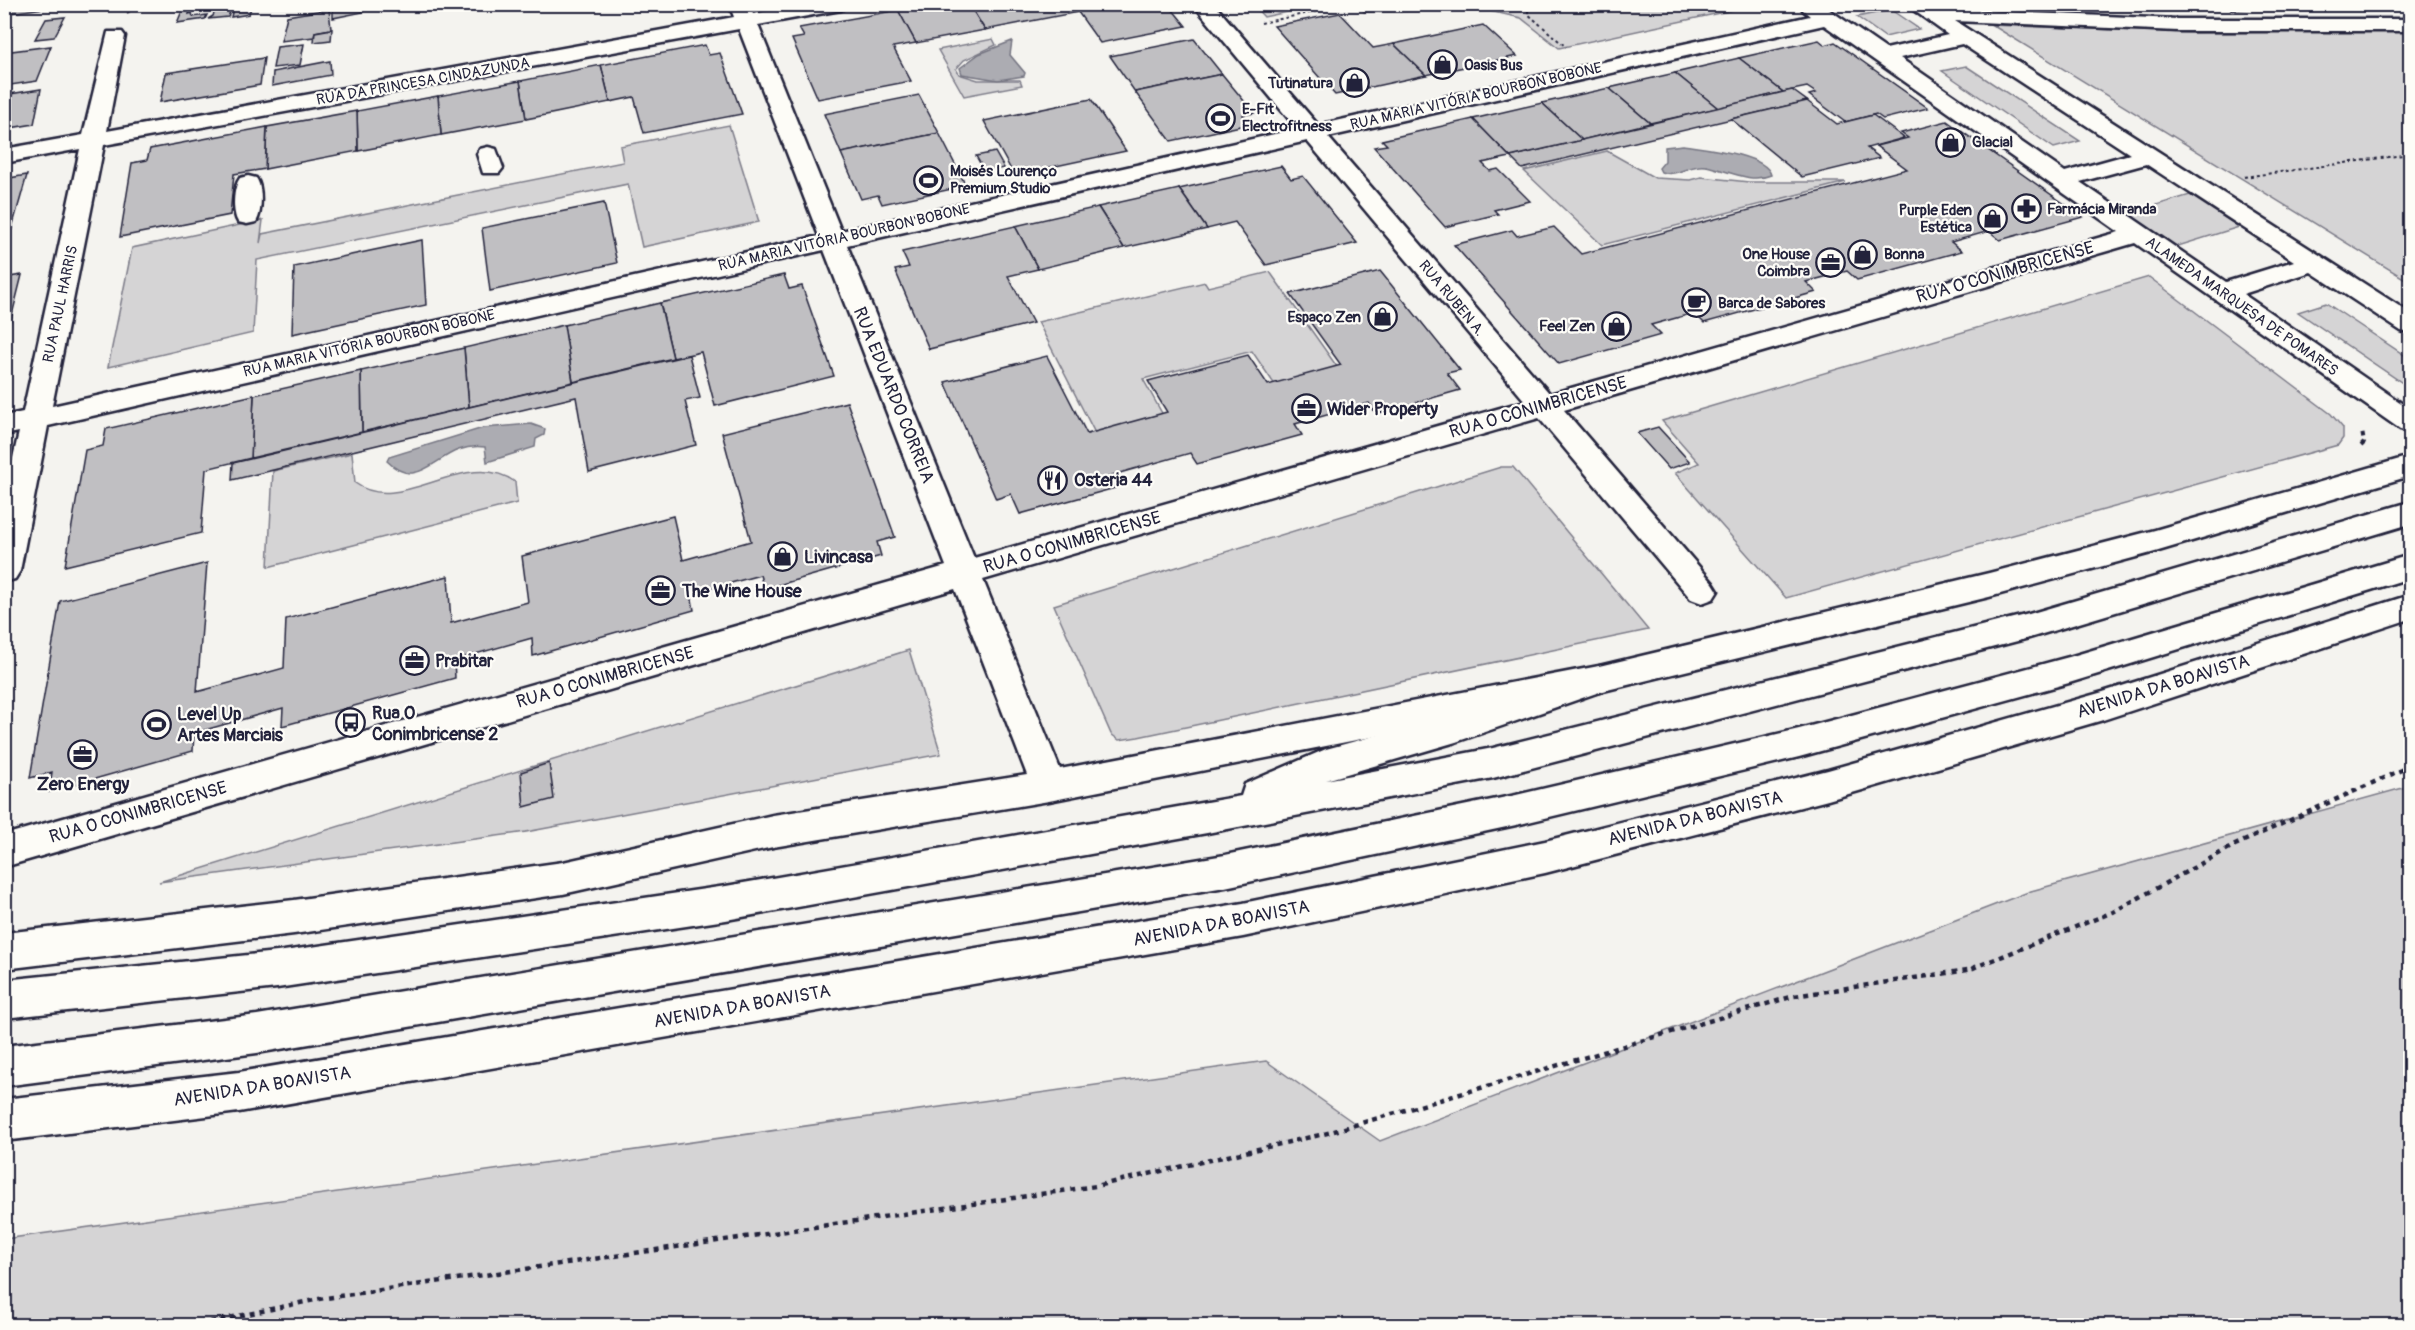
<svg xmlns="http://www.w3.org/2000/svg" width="2415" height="1330" font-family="Pangolin,sans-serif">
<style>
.green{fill:#d5d4d5;stroke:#7c7b88;stroke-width:1.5}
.water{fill:#acacb2;stroke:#757582;stroke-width:1.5}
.building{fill:#c0bfc2;stroke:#22223b;stroke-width:1.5}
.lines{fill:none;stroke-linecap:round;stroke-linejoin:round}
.minor-casing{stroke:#22223b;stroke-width:5}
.highway-casing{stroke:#22223b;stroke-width:5}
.path-far2{stroke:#22223b;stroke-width:2;stroke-dasharray:3 3;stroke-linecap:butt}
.path-far1{stroke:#22223b;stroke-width:4;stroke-dasharray:4.5 4.5;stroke-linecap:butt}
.path{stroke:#22223b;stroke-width:4.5;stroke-dasharray:5 5;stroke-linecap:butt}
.minor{fill:#fdfcf7;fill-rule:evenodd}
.highway{fill:#fdfcf7;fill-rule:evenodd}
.labels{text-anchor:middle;stroke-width:4.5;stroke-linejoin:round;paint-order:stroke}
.far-poi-label{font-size:15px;font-weight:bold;fill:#22223b;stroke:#fdfcf7;text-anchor:start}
.far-street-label{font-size:15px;fill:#22223b;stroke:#fdfcf7}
.street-label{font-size:18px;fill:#22223b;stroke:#fdfcf7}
.poi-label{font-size:18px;font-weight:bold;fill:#22223b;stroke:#fdfcf7;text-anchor:start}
</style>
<rect width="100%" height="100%" fill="#f4f3ef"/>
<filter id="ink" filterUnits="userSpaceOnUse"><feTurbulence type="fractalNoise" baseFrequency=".0167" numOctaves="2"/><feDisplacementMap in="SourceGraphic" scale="12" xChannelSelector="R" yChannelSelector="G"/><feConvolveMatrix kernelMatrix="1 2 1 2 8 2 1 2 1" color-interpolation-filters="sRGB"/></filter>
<g filter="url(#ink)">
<g class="green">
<path d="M1253,5H1321L1264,17Z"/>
<path d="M1359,5H1756L1559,48L1521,18L1490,11L1479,5L1425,11L1364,12Z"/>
<path d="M1959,5H2279L2227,8L1972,12Z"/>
<path d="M1891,10L1919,29L1885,37L1857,17Z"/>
<path d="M1992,25L2190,33L2410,31V282Z"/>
<path d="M993,39L996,45L964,60L956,69L959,74L978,80H1020L1022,85L964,96L938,50Z"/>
<path d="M1966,66L2080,141L2054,148L1942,71Z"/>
<path d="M729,125L759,222L642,247L628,184L257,260L253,333L108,367L132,248L263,220L260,243L262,234L623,162L620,146Z"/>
<path d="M1607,151L1655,178L1690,180L1701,177L1749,182H1846L1602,245L1524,171Z"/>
<path d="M2190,195L2239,227L2175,247L2126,214Z"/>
<path d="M1270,272L1362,402L1298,419L1252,351L1143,379L1183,451L1114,470L1038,322L1205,282L1208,287Z"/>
<path d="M2149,277L2331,414L2343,428V438L2338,445L1786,598L1675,473L1699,463L1662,421Z"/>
<path d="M2326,303L2410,359V388L2298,312Z"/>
<path d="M352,453L355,483C400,517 466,446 515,482L517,503L268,567L273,471Z"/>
<path d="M1501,467H1513L1648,630L1138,737L1119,740L1111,734L1054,605Z"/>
<path d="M909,650L941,754L526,832L159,882Z"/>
<path d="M2410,786V1325H5V1239L1266,1061L1380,1141L2031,891Z"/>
</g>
<g class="water">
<path d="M1012,41L1010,55L1025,73L1024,76L998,80L962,74L960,68L979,54Z"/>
<path d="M1683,145C1702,148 1766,154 1771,175C1750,184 1727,170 1706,166C1690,163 1678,178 1661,172L1659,168L1665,161V147Z"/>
<path d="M531,424L545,429L544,435L536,439L535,447L487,462L485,447C439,440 423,497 387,461L389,457L483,428Z"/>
</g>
<g class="building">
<path d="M4,4H71L4,14Z"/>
<path d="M217,4H233L228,17L208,19L213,16Z"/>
<path d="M234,4H252L249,14L231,17Z"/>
<path d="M344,4H363V12L333,18V6Z"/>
<path d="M927,4H969L985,30L916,43L898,10Z"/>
<path d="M969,4H1168L1186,26L1100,43L1078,12L985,30Z"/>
<path d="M2225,4H2265L2269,7L2232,10Z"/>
<path d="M329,9L331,29L315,32L314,37L281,41L287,16Z"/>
<path d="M190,10L189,14L192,13L193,17L207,15L205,19L177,23L182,11Z"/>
<path d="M898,10L916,43L893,47L911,81L818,99L792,39L804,37L799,28Z"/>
<path d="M1340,13L1373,48L1394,44L1426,75L1335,95L1274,26Z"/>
<path d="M65,17L54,37L35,39L46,19Z"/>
<path d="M1483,25L1517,56L1426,75L1394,44Z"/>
<path d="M332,29L331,40L314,42L315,32Z"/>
<path d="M1194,39L1222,74L1135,92L1110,56Z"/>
<path d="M1819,40L1825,45L1835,42L1928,108L1883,119L1876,114L1845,122L1809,95L1816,93L1807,87L1783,92L1739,58Z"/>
<path d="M304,44L300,65L273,68L277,47Z"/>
<path d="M705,45L709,55L720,53L742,114L644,133L634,97L610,102L601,65Z"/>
<path d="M51,46L37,81L4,86V52Z"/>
<path d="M264,58L260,85L160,102L166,73Z"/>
<path d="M1739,58L1783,92L1718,108L1675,73Z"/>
<path d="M330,61L331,75L272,86L273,72Z"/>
<path d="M601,65L610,102L526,119L520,81Z"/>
<path d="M1675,73L1718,108L1650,123L1609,88Z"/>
<path d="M1222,74L1254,113L1243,115L1250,124L1171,141L1135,92Z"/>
<path d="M520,81L526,119L441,135L438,96Z"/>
<path d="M1609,88L1650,123L1582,140L1542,103Z"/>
<path d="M41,89L34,124L4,129V95Z"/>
<path d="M1792,90L1807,101L1522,169L1510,157Z"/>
<path d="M919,95L939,133L841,153L824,114Z"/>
<path d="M438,96L441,135L358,151L357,111Z"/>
<path d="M1091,99L1126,151L1014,175L984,121Z"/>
<path d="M1807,101L1837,124L1873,115L1904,138L1867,148L1880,158L1802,177L1731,119Z"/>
<path d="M1542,103L1582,140L1510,157L1473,119Z"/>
<path d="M357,111L358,151L265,169L267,127Z"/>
<path d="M1473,119L1510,157L1482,163L1490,171L1498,169L1530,201L1494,210L1498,214L1445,227L1374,147L1387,145L1382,140Z"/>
<path d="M1947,121L2083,217L2000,240L1989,231L1951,242L1962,251L1857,280L1847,271L1806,282L1816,292L1704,323L1694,313L1651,325L1661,335L1559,364L1454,245L1512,230L1517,236L1554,227L1581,254L1907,169L1876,146L1908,138L1901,133Z"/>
<path d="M267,127L265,169L234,174L230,215L120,237L132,163L147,160L150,149Z"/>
<path d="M939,133L966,186L882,204L878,195L861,199L841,153Z"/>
<path d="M995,152L1004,168L985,172L976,156Z"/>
<path d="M1281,166L1291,179L1303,176L1357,243L1266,265L1235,222L1207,229L1179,189Z"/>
<path d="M27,175L4,256V179Z"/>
<path d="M1179,189L1207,229L1124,248L1098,207Z"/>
<path d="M604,203L617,263L490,291L482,228Z"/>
<path d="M1098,207L1124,248L1038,269L1015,226Z"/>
<path d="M1015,226L1038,269L1008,276L1033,323L929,349L895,270L909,267L902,252Z"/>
<path d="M422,240L426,305L292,334L294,267Z"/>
<path d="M1380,271L1460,370L1447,373L1460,390L1376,414L1369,403L1295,424L1302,435L1197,464L1190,453L1109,476L1115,488L1020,514L1011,494L996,499L945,382L1047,356L1087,434L1167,412L1148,381L1248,355L1268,385L1341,365L1290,294Z"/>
<path d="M22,275L9,327L4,328V278Z"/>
<path d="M784,275L789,289L802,286L834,376L715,406L701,352L673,358L660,303Z"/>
<path d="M660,303L673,358L573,382L564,325Z"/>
<path d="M564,325L573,382L469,407L464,348Z"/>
<path d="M464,348L469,407L362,432L361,371Z"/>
<path d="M689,355L700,398L685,401L696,445L589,472L576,397L232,480L233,463Z"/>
<path d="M361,371L362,432L251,458L254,395Z"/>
<path d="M254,395L251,458L206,469L201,533L65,566L85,450L103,446L106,429Z"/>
<path d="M847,402L895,537L877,542L881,556L764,589L760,575L691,594L694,610L533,656L532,638L454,660L455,678L282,726L283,708L194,733L193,751L49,792L52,772L30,778L60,601L207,563L197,692L284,668L286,619L448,576L451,623L528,602L522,556L673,516L683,560L751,541L722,433Z"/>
<path d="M1658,427L1690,462L1669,469L1637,433Z"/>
<path d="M549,763L554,799L524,807L521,772Z"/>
</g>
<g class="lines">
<defs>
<g id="minor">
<path d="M729,4H749L753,14L805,4H851L841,10L758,25L841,231L1297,129L1193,4H1214L1318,125L1810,16L1803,10L1801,4H1821L1886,49L1948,35L1905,4H1929L1937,9L2178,19H2410V31H2178L1955,21L2410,313V333L2401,331L2311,272L2243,294L2410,409V431L2400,429L2135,243L1564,410L1713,583L1718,591L1713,599L1702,603L1691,599L1539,418L983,580L1060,769L1599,666L1989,573L2155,530L2410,456V476L2155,552L1989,597L1599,692L1049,801L773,847L563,894L294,934L4,969V933L294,900L563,862L773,815L1027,775L955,589L4,867V835L946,566L824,250L48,426L20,571L15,579L4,582V497L19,432L4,435V416L23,412L80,149L4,163V149L83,135L108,32H122L125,36L107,131L734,17ZM1824,25L2119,232L1550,394L1328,137ZM739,29L819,236L52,406L104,145ZM1962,44L2130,154L2065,172L1900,58ZM1307,141L1525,401L974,558L847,245ZM2146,164L2294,261L2226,282L2080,182Z"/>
<path d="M488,147L496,149L503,168L499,173H483L477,154L480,149Z"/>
<path d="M248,176L256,178C263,187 262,213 256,222L247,224L238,222C232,213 233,187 240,178Z"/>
<path d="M2410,595V619L2103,720L1828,800L1545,873L1243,937L239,1112L4,1141V1099L239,1072L1243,903L1545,841L1828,770L2103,692Z"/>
</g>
<g id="highway">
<path d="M2410,502V524L2029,638L1493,778L1207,833L726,920L277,988L4,1018V980L277,952L726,886L1241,796L1245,784L1326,749L1456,714L1599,666L1611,670L1616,679L1611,688L1456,742L1326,780L1493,748L2029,614Z"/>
<path d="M2410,555V578L2069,683L1799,757L1516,825L1225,887L257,1053L4,1086V1046L257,1015L1225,855L1516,795L1799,729L2069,657Z"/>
</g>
</defs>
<use href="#minor" class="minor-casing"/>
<use href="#highway" class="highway-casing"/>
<g class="path-far2">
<path d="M1528,4V14L1566,47"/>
<path d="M127,13L142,4"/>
<path d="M1261,23L1352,4"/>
<path d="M2244,177L2410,154"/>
</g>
<path class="path-far1" d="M2361,446L2364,443L2362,431"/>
<path class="path" d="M191,1326L319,1299L1096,1186L1324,1134L1794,996L1968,970L2113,912L2235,845L2410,766"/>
<use href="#minor" class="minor"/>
<use href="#highway" class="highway"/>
</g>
</g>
<defs>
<symbol id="shop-ring" viewBox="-11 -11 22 22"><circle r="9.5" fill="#fdfcf7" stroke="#22223b" stroke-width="1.5"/><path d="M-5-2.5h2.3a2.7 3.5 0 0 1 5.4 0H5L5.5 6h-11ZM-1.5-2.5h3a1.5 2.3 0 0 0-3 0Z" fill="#22223b"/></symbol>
<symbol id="stadium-ring" viewBox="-11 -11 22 22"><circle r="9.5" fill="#fdfcf7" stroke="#22223b" stroke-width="1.5"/><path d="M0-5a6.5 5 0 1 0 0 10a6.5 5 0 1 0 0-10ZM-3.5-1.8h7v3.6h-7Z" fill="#22223b"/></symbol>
<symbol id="pharmacy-ring" viewBox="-11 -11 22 22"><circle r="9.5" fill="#fdfcf7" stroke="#22223b" stroke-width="1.5"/><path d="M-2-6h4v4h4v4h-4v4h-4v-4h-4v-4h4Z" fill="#22223b"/></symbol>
<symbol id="office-ring" viewBox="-11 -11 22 22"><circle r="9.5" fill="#fdfcf7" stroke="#22223b" stroke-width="1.5"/><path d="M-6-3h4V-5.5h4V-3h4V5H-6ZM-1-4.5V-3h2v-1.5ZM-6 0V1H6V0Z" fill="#22223b"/></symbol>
<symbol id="cafe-ring" viewBox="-11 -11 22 22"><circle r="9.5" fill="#fdfcf7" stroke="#22223b" stroke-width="1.5"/><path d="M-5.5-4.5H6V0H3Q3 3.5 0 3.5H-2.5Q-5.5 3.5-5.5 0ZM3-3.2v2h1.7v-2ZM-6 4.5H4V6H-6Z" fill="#22223b"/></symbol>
<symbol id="restaurant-ring" viewBox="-11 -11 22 22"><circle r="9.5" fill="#fdfcf7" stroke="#22223b" stroke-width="1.5"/><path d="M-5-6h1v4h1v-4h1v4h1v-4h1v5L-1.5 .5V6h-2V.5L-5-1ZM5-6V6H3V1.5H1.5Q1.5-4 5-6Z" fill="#22223b"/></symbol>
<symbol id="bus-ring" viewBox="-11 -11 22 22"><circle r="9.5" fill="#fdfcf7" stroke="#22223b" stroke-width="1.5"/><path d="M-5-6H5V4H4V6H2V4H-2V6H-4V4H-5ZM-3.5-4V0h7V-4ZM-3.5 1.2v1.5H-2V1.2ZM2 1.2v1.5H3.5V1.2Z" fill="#22223b"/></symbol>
</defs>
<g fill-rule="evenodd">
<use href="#shop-ring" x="1426" y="48" width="33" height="33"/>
<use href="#shop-ring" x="1338" y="66" width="33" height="33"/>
<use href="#stadium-ring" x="1204" y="102" width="33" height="33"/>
<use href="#shop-ring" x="1934" y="126" width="33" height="33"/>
<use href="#stadium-ring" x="912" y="164" width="33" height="33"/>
<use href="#pharmacy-ring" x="2010" y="192" width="33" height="33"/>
<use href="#shop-ring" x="1976" y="202" width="33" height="33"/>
<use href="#shop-ring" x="1846" y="238" width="33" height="33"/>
<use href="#office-ring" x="1814" y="246" width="33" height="33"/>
<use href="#cafe-ring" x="1680" y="286" width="33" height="33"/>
<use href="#shop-ring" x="1366" y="300" width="33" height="33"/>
<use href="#shop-ring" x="1600" y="310" width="33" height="33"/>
<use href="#office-ring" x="1290" y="392" width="33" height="33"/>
<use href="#restaurant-ring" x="1036" y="464" width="33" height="33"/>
<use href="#shop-ring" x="766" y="540" width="33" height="33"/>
<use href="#office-ring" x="644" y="574" width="33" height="33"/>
<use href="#office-ring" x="398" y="644" width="33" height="33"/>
<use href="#bus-ring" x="334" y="706" width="33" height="33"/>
<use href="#stadium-ring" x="140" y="708" width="33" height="33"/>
<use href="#office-ring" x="66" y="738" width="33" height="33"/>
</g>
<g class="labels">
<g class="far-poi-label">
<text x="1464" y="70">Oasis Bus</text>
<text x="1333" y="88" text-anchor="end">Tutinatura</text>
<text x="1242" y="114">E-Fit<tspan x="1242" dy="17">Electrofitness</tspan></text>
<text x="1972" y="147">Glacial</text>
<text x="950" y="176">Moisés Lourenço<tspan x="950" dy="17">Premium Studio</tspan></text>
<text x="2047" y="214">Farmácia Miranda</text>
<text x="1972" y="215" text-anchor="end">Purple Eden<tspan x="1972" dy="17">Estética</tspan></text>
<text x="1810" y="259" text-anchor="end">One House<tspan x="1810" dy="17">Coimbra</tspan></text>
<text x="1884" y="259">Bonna</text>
<text x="1718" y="308">Barca de Sabores</text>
<text x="1361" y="322" text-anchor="end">Espaço Zen</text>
<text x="1595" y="331" text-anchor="end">Feel Zen</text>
</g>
<g class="far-street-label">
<text transform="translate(423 81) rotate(-10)" y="5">RUA DA PRINCESA CINDAZUNDA</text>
<text transform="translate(1476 96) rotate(-13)" y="5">RUA MARIA VITÓRIA BOURBON BOBONE</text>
<text transform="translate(844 237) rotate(-13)" y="5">RUA MARIA VITÓRIA BOURBON BOBONE</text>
<text transform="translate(1452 298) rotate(50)" y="5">RUA RUBEN A.</text>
<text transform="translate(60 304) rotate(-78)" y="5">RUA PAUL HARRIS</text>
<text transform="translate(2242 306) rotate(35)" y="5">ALAMEDA MARQUESA DE POMARES</text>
<text transform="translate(369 343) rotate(-13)" y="5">RUA MARIA VITÓRIA BOURBON BOBONE</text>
</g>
<g class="street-label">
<text transform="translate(2005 272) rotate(-16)" y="6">RUA O CONIMBRICENSE</text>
<text transform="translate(894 395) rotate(68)" y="6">RUA EDUARDO CORREIA</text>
<text transform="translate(1538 407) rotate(-16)" y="6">RUA O CONIMBRICENSE</text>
<text transform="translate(1072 542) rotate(-16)" y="6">RUA O CONIMBRICENSE</text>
<text transform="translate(605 677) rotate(-16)" y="6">RUA O CONIMBRICENSE</text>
<text transform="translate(2163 686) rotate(-17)" y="6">AVENIDA DA BOAVISTA</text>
<text transform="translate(138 812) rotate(-16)" y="6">RUA O CONIMBRICENSE</text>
<text transform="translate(1695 818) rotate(-14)" y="6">AVENIDA DA BOAVISTA</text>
<text transform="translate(1221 923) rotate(-11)" y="6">AVENIDA DA BOAVISTA</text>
<text transform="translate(742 1006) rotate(-10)" y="6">AVENIDA DA BOAVISTA</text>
<text transform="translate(262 1086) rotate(-9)" y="6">AVENIDA DA BOAVISTA</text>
</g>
<g class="poi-label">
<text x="1327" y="415">Wider Property</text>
<text x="1074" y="486">Osteria 44</text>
<text x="804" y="563">Livincasa</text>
<text x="682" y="597">The Wine House</text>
<text x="435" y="667">Prabitar</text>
<text x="372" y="719">Rua O<tspan x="372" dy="21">Conimbricense 2</tspan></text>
<text x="177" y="720">Level Up<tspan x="177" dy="21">Artes Marciais</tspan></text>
<text x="83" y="790" text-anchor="middle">Zero Energy</text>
</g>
</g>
<rect width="2415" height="1330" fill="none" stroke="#fdfcf7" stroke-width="24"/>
<rect x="12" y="12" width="2391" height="1306" fill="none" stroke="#22223b" stroke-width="2" filter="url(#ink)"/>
</svg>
